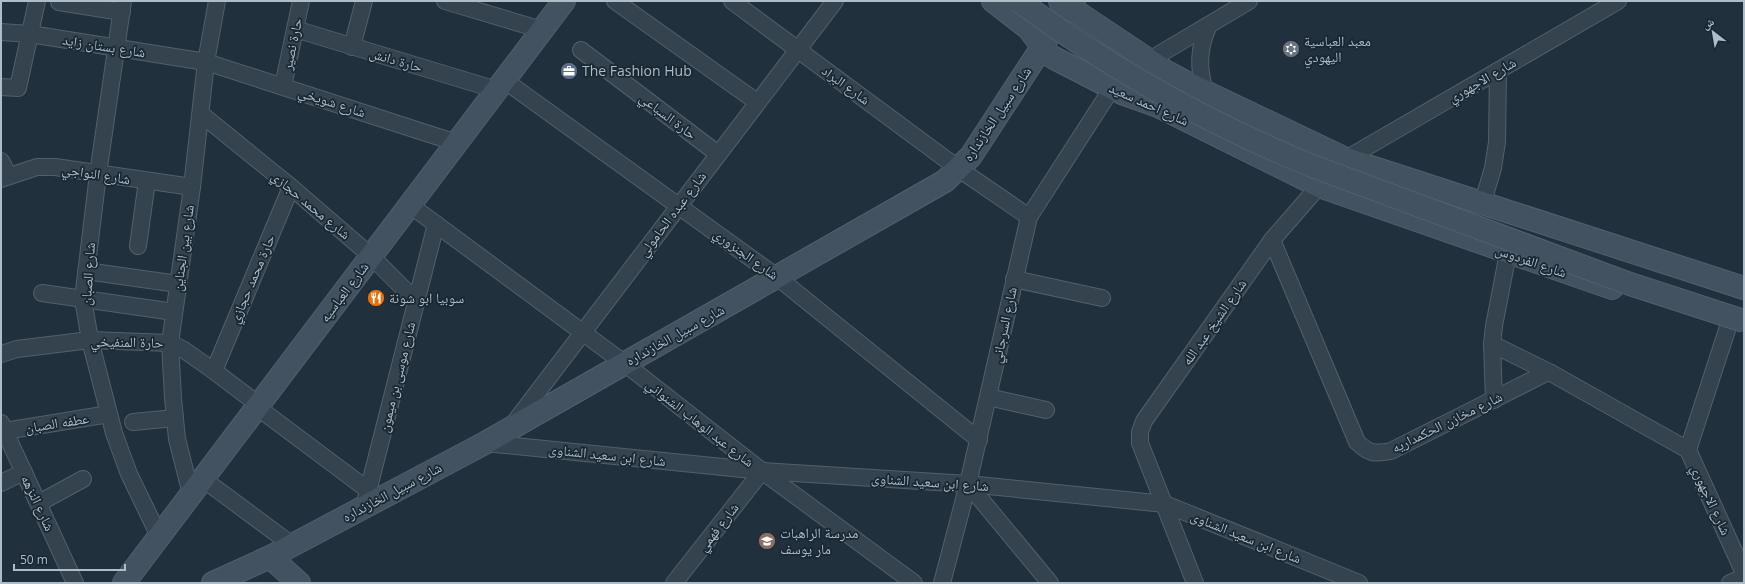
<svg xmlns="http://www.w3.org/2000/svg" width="1745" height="584" font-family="'Open Sans','Noto Naskh Arabic',sans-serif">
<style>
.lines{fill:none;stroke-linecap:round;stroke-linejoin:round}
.street-casing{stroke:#52606b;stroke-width:18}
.secondary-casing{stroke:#52606b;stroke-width:24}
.street{stroke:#34434d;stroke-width:16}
.secondary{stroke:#425260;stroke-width:22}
.secondary-bridge-casing{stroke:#52606b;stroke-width:24;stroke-linecap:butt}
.secondary-bridge{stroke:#425260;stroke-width:22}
.labels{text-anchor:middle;stroke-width:3.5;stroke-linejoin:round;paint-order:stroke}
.poi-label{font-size:14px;fill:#afbdc9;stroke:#192732;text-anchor:start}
.street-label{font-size:14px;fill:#afbdc9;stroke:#192732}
</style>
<rect width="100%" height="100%" fill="#20313d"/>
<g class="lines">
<defs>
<g id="street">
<path d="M123,1L98,174L83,299L90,340L114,433L129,474L159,536"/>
<path d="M445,1L542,30"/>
<path d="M615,1L757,102"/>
<path d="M732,1L959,169L1029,217"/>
<path d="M59,2L122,12"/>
<path d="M295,29L497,90"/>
<path d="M1,32L30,34L206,62L457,143"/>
<path d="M352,47L364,1"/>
<path d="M581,50L718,154"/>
<path d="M1148,61L1249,1"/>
<path d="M504,80L777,277L979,440"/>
<path d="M283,86L301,1"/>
<path d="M1,87L18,88L37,1"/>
<path d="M1205,92C1198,68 1198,48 1209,25"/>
<path d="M201,114L291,187L371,256L416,301"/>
<path d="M1,161L9,176"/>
<path d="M1,179L37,167H55L192,187"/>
<path d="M410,205L624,363L762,471L914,583"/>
<path d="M1482,205L1493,168L1497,142L1498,71"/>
<path d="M1272,240L1357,442C1369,454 1375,454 1391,451L1546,373H1551L1688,450"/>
<path d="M138,246L147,181"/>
<path d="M86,271L178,284"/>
<path d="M1014,279L1102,298"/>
<path d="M42,293L174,312"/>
<path d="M1492,344L1551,373"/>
<path d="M1,354L17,349L90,340L170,343L184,350L214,371L259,405"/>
<path d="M214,371L291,187"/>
<path d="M988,397L1046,410"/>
<path d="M1494,400L1492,344L1494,326L1508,253"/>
<path d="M257,407L368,490"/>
<path d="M133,422L175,418"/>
<path d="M1,423L75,583"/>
<path d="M514,423L835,1"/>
<path d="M5,431L109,414"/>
<path d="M485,443L762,471L968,484L1165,504L1359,583"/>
<path d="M1688,450L1744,573"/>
<path d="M1688,450L1728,327"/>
<path d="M203,479L292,545"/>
<path d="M1,483L24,472"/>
<path d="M968,484L1050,583"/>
<path d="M191,494L177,439L173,398L170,343L192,187L206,62L217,1"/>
<path d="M39,503L83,479"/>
<path d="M364,507L436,224"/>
<path d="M674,583L762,471"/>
<path d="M942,583L968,484L1029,217L1112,88"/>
<path d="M1195,583L1140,443V432L1144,421L1272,240L1319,186L1346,159L1618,1"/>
<path d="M1730,583L1744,577"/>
</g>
<g id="secondary">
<path d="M993,1L1028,28L1049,55L1054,58L1124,94L1158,106L1319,186L1612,288"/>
<path d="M1060,1L1165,71L1195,87L1346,159L1744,288"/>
<path d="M270,557L299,583"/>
<path d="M124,583L564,1"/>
<path d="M213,583L270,557L485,443L945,181L971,156L1042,47L1066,6L1074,1"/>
</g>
</defs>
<use href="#street" class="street-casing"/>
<use href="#secondary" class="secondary-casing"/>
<use href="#street" class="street"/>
<use href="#secondary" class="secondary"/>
<defs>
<path id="secondary-bridge" d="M1019,1C1111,69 1207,123 1312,166L1630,284L1744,321"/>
</defs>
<use href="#secondary-bridge" class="secondary-bridge-casing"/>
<use href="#secondary-bridge" class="secondary-bridge"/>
</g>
<defs>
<symbol id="synagogue-disc" viewBox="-11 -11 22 22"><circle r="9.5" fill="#6b7280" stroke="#192732"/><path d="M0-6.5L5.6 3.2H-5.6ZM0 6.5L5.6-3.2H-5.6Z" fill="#fff"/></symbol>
<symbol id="office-disc" viewBox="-11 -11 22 22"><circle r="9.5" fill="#5c6f8a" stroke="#192732"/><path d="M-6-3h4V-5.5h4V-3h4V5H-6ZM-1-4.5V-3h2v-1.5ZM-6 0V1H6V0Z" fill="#fff"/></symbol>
<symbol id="restaurant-disc" viewBox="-11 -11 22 22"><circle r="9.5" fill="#e8710a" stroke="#192732"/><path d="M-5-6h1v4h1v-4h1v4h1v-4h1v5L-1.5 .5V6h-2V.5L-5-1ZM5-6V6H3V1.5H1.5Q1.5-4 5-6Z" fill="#fff"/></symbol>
<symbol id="school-disc" viewBox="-11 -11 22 22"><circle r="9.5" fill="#8d6e63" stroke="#192732"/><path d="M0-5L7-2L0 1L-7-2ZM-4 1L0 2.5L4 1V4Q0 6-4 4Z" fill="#fff"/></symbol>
</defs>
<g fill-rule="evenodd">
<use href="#synagogue-disc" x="1281" y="39" width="20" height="20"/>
<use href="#office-disc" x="559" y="61" width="20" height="20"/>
<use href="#restaurant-disc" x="366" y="288" width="20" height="20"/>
<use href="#school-disc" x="757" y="531" width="20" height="20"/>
</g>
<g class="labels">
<g class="poi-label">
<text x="1304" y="46">معبد العباسية<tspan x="1304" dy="16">اليهودي</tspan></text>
<text x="582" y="76">The Fashion Hub</text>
<text x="389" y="303">سوبيا ابو شونة</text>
<text x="780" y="538">مدرسة الراهبات<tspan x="780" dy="16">مار يوسف</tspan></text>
</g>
<g class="street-label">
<text transform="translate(292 44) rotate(-78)" y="5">حارة نصير</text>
<text transform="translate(104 46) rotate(9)" y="5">شارع بستان زايد</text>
<text transform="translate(396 60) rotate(16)" y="5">حارة دانش</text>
<text transform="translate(1482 80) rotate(-30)" y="5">شارع الاجهوري</text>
<text transform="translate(846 85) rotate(36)" y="5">شارع البراد</text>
<text transform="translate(332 102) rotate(18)" y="5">شارع شويخي</text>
<text transform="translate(1149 104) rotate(24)" y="5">شارع احمد سعيد</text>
<text transform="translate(997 114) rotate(-56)" y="5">شارع سبيل الخازنداره</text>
<text transform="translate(668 116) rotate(37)" y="5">حارة السباعي</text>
<text transform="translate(96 174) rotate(9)" y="5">شارع النواجي</text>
<text transform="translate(311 205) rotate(40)" y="5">شارع محمد حجازي</text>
<text transform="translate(672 214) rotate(-53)" y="5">شارع عبده الحامولي</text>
<text transform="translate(183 248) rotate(-82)" y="5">شارع بين الجناين</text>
<text transform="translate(746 254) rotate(36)" y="5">شارع الجنزوري</text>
<text transform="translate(1531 261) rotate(19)" y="5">شارع الفردوس</text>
<text transform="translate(88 274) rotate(-86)" y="5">شارع الصبان</text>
<text transform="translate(252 279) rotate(-67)" y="5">حارة محمد حجازي</text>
<text transform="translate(344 292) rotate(-53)" y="5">شارع العباسيه</text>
<text transform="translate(1214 322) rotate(-55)" y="5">شارع الشيخ عبد الله</text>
<text transform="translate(1004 325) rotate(-78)" y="5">شارع السرجاني</text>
<text transform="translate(675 335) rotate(-29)" y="5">شارع سبيل الخازنداره</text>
<text transform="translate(127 342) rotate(1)" y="5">حارة المنفيخي</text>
<text transform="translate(397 377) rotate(-76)" y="5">شارع موسى بن ميمون</text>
<text transform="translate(1447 422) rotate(-26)" y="5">شارع مخازن الحكمداريه</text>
<text transform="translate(57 423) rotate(-9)" y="5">عطفه الصبان</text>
<text transform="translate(700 423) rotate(38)" y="5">شارع عبد الوهاب الشنواني</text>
<text transform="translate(607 455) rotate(6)" y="5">شارع ابن سعيد الشناوى</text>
<text transform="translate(930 482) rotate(4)" y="5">شارع ابن سعيد الشناوى</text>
<text transform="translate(392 492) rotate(-28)" y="5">شارع سبيل الخازنداره</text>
<text transform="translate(1711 500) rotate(65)" y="5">شارع الاجهوري</text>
<text transform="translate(38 503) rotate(65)" y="5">شارع النزهه</text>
<text transform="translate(718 527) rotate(-52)" y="5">شارع فهمي</text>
<text transform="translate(1246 537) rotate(22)" y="5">شارع ابن سعيد الشناوى</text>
</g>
</g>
<rect width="1745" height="584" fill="none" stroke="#afbdc9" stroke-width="4"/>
<g transform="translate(1713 32) rotate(329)" stroke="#192732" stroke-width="3" paint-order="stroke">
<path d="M0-3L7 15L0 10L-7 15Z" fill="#afbdc9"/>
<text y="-6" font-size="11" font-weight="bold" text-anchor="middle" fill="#afbdc9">ش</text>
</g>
<path d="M14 564v6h111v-6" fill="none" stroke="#afbdc9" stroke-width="2"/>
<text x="20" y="564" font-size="12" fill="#afbdc9" stroke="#192732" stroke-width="3" paint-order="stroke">50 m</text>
</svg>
